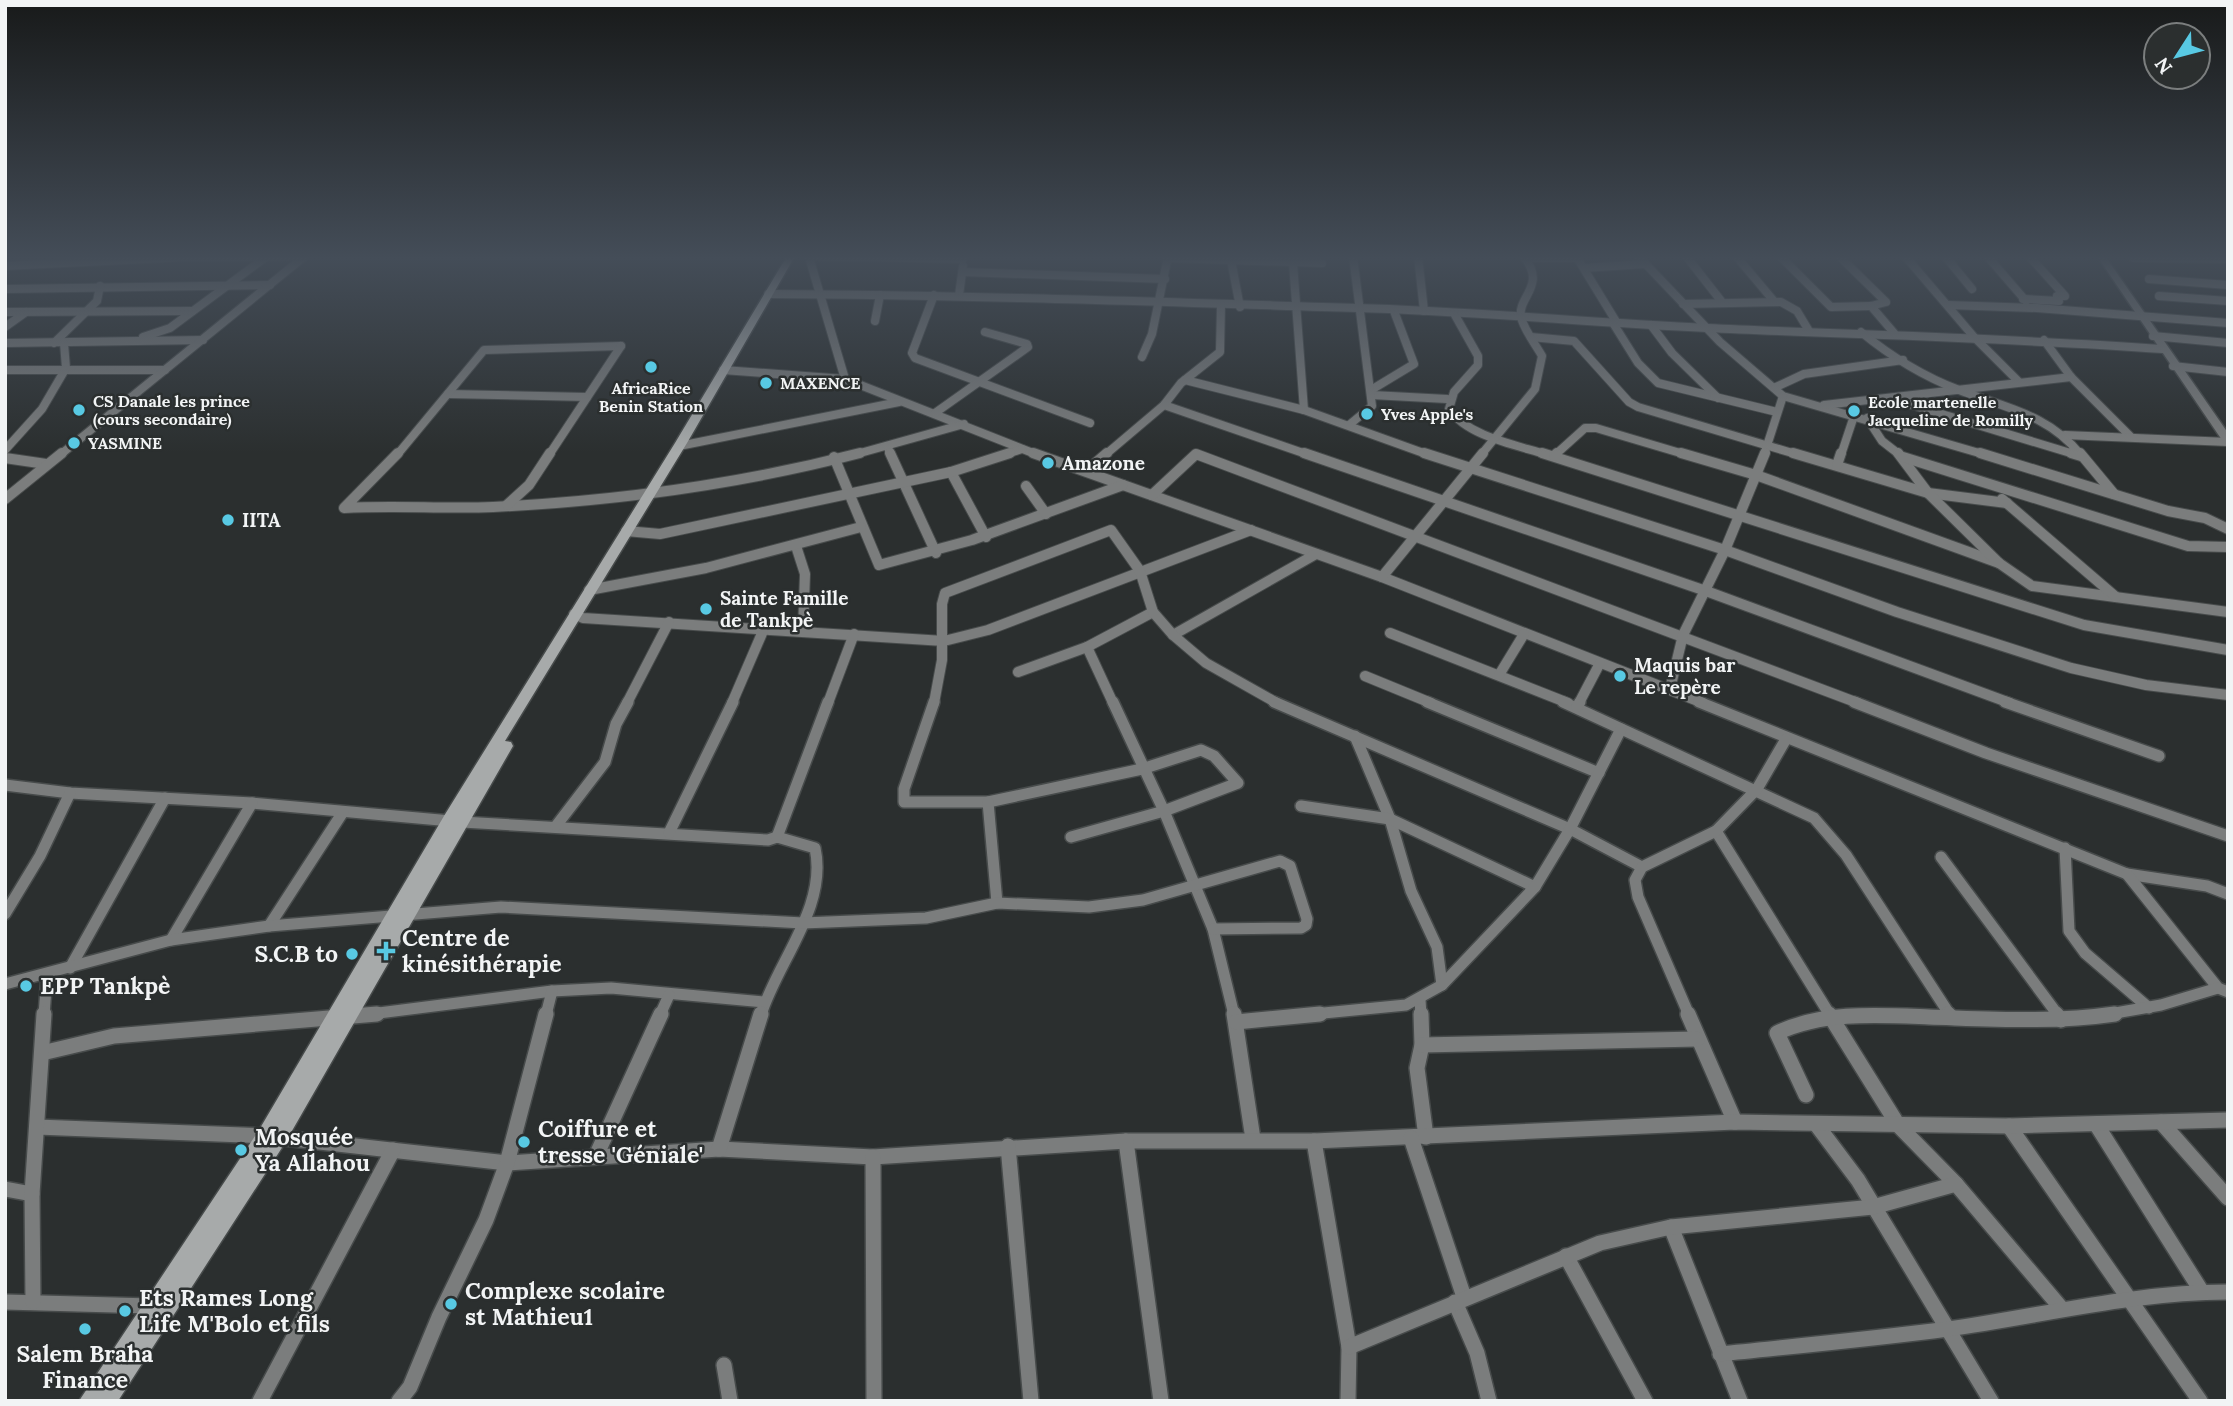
<svg xmlns="http://www.w3.org/2000/svg" width="2233" height="1406" font-family="Lora,serif">
<style>
.lines{fill:none;stroke-linecap:round;stroke-linejoin:round}
.minor-far3-casing{stroke:#474b4b;stroke-width:10}
.minor-far2-casing{stroke:#474b4b;stroke-width:12}
.minor-far1-casing{stroke:#474b4b;stroke-width:14}
.minor-casing{stroke:#474b4b;stroke-width:18}
.tertiary-casing{stroke:#474b4b;stroke-width:3}
.secondary-casing{stroke:#474b4b;stroke-width:3}
.minor-far3{stroke:#7b7d7d;stroke-width:8}
.minor-far2{stroke:#7b7d7d;stroke-width:10}
.minor-far1{stroke:#7b7d7d;stroke-width:11}
.minor{stroke:#7b7d7d;stroke-width:15}
.tertiary{fill:#7b7d7d;fill-rule:evenodd}
.secondary{fill:#a7aaaa;fill-rule:evenodd}
.poi-dot{fill:#58c9e3;stroke:#2b2f2f;stroke-width:2.5}
.labels{text-anchor:middle;stroke-width:5;stroke-linejoin:round;paint-order:stroke}
.far-poi-label{font-size:16px;font-weight:bold;fill:#f2f4f5;stroke:#2b2f2f;text-anchor:start}
.poi-label{font-size:19px;font-weight:bold;fill:#f2f4f5;stroke:#2b2f2f;text-anchor:start}
.near-poi-label{font-size:23px;font-weight:bold;fill:#f2f4f5;stroke:#2b2f2f;text-anchor:start}
</style>
<rect width="100%" height="100%" fill="#2b2f2f"/>
<g class="lines">
<defs>
<g id="minor-far3">
<path d="M807,256L963,259"/>
<path d="M1418,256L1424,311"/>
<path d="M1576,256L1617,323"/>
<path d="M1638,256L1720,342L1783,396L1986,455"/>
<path d="M1686,256L1722,302"/>
<path d="M1736,256L1773,300"/>
<path d="M1780,256L1831,307L1871,306L1886,302L1839,256"/>
<path d="M1905,256L1974,337L2019,382"/>
<path d="M1945,256L1972,289"/>
<path d="M1987,256L2026,301"/>
<path d="M809,257L845,379"/>
<path d="M1168,258L1322,263"/>
<path d="M1526,258H1577"/>
<path d="M2133,258L2228,259"/>
<path d="M1231,260L1240,307"/>
<path d="M1293,263L1304,410"/>
<path d="M5,266L187,257L305,256"/>
<path d="M1584,268L1645,264"/>
<path d="M963,272L1165,279"/>
<path d="M2149,279L2228,285"/>
<path d="M5,289L270,285"/>
<path d="M768,294C965,295 1161,302 1357,308C1474,311 1591,323 1707,328C1859,335 2011,338 2163,349"/>
<path d="M934,295L912,353L915,358L1090,423"/>
<path d="M959,295L963,266"/>
<path d="M2159,296L2228,301"/>
<path d="M2023,299L2059,301L2057,296H2065L2029,256"/>
<path d="M1683,304L1781,302L1797,311L1809,331"/>
<path d="M1948,305L2037,308L2228,323"/>
<path d="M1871,306L1894,333"/>
<path d="M5,312L192,311"/>
<path d="M1455,315L1478,356V365L1454,392L1449,409C1468,437 1517,445 1548,455"/>
<path d="M875,321L880,295"/>
<path d="M1613,323L1638,363L1658,383L1777,412"/>
<path d="M1651,325L1672,353L1718,398"/>
<path d="M5,327L26,312"/>
<path d="M1861,332C1889,355 1925,377 1959,390C2006,408 2048,414 2081,455"/>
<path d="M2153,336L2228,343"/>
<path d="M143,337L170,328L266,257"/>
<path d="M1531,337L1574,341L1629,402L1638,407L1799,455"/>
<path d="M2044,340L2071,377L2131,437"/>
<path d="M5,343L203,340"/>
<path d="M54,343L97,301L100,286"/>
<path d="M1142,357L1152,334L1168,256"/>
<path d="M2173,366L2228,372"/>
<path d="M5,370H165"/>
<path d="M723,370L845,379L1038,455"/>
<path d="M1185,380L1304,410L1429,455"/>
<path d="M1776,387L1804,374L1903,360"/>
<path d="M1371,390L1414,364L1394,311"/>
<path d="M448,394L587,397"/>
<path d="M1372,395L1447,399"/>
<path d="M1892,399L2077,455"/>
<path d="M1164,405L1309,455"/>
<path d="M1824,405L2071,377"/>
<path d="M935,413L1028,347L1027,344L985,332"/>
<path d="M1867,418L1882,441L1900,455"/>
<path d="M1349,425L1372,406L1353,256"/>
<path d="M2065,435L2228,442"/>
<path d="M679,446L899,402"/>
<path d="M888,448L891,455"/>
<path d="M5,450L42,409L66,368L64,343"/>
<path d="M60,455L305,256"/>
<path d="M397,455L484,350L621,346"/>
<path d="M549,455L621,346"/>
<path d="M853,455L964,424"/>
<path d="M1004,455L1022,449"/>
<path d="M1105,455L1164,405L1181,383L1220,352L1221,305"/>
<path d="M1195,455H1198"/>
<path d="M1481,455L1535,389L1542,356C1536,345 1524,330 1521,317C1517,297 1548,285 1523,256"/>
<path d="M1555,455L1585,428H1596L1687,455"/>
<path d="M1764,455L1783,396"/>
<path d="M1841,455L1854,416"/>
</g>
<g id="minor-far2">
<path d="M398,453L344,508C394,505 443,509 493,507C615,501 741,484 860,453"/>
<path d="M890,453L936,553"/>
<path d="M1033,453L1382,577L1703,703"/>
<path d="M1304,453L1706,591L2010,703"/>
<path d="M1424,453L1725,550L1897,612L2071,668L2146,685L2228,695"/>
<path d="M1542,453L2084,625L2228,650"/>
<path d="M1681,453L1756,475L1999,563"/>
<path d="M1793,453L1928,493L2007,503"/>
<path d="M1898,453L1928,493L1999,563L2032,586L2228,612"/>
<path d="M1980,453L2168,511L2205,518L2228,529"/>
<path d="M2071,453L2081,456"/>
<path d="M2080,453L2114,494"/>
<path d="M1554,456L1557,453"/>
<path d="M834,457L879,565L972,540L1123,485"/>
<path d="M1903,457L2188,546L2228,547"/>
<path d="M5,458L46,464"/>
<path d="M1837,465L1841,453"/>
<path d="M1086,471L1107,453"/>
<path d="M951,472L986,537"/>
<path d="M1026,486L1046,514"/>
<path d="M1152,495L1196,454L1858,703"/>
<path d="M5,499L62,453"/>
<path d="M2002,499L2116,597"/>
<path d="M507,505L529,485L550,453"/>
<path d="M626,531L660,534L951,472L1010,453"/>
<path d="M796,546L805,574L803,631"/>
<path d="M1382,577L1483,453"/>
<path d="M589,590L706,568L861,527"/>
<path d="M574,614L583,618L944,641L988,630L1251,530"/>
<path d="M1390,633L1568,703"/>
<path d="M1173,635L1316,554"/>
<path d="M1087,647L1113,703"/>
<path d="M1018,672L1087,647L1153,612"/>
<path d="M1499,675L1524,634"/>
<path d="M1365,676L1431,703"/>
<path d="M1670,689L1683,635L1725,550L1765,453"/>
<path d="M627,703L669,622"/>
<path d="M732,703L763,631"/>
<path d="M828,703L854,634"/>
<path d="M934,703L942,660V604L945,593L1111,530L1140,571L1153,612L1173,635L1206,663L1277,703"/>
<path d="M1579,703L1600,663"/>
</g>
<g id="minor-far1">
<path d="M934,702L904,789V802H988L1142,769L1201,750L1214,756L1238,783L1164,811L1071,837"/>
<path d="M1113,702L1164,811L1213,929L1234,1015"/>
<path d="M1274,702L1570,829L1642,867"/>
<path d="M1427,702L1599,773"/>
<path d="M1563,702L1814,818L1846,855L1950,1015"/>
<path d="M1699,702L2127,874L2207,886L2228,894"/>
<path d="M1854,702L1986,753L2228,836"/>
<path d="M2005,702L2159,756"/>
<path d="M1577,707L1580,702"/>
<path d="M1355,736L1390,819L1411,891L1437,947L1442,985"/>
<path d="M5,785L70,793L252,803L462,822L768,840L777,837L815,848C828,907 777,962 761,1015"/>
<path d="M988,802L997,903"/>
<path d="M1301,806L1390,819L1535,887"/>
<path d="M556,826L605,762L616,724L628,702"/>
<path d="M1716,831L1830,1015"/>
<path d="M669,833L733,702"/>
<path d="M777,837L828,702"/>
<path d="M2065,848L2069,931L2085,953L2149,1008"/>
<path d="M1941,857L2058,1015"/>
<path d="M2127,874L2218,988L2228,992"/>
<path d="M5,914L40,856L70,793"/>
<path d="M269,926L343,812"/>
<path d="M171,940L252,803"/>
<path d="M70,968L165,798"/>
<path d="M5,984L171,940L269,926L501,907L803,923L926,918L997,903L1089,907L1143,900L1280,861L1290,866L1307,919L1306,925L1301,928L1213,929"/>
<path d="M1420,1000L1421,1015"/>
<path d="M44,1015L47,975"/>
<path d="M363,1015L552,991L611,988L765,1002"/>
<path d="M546,1015L552,991"/>
<path d="M660,1015L669,995"/>
<path d="M1303,1015L1406,1005L1442,985L1535,887L1570,829L1621,729"/>
<path d="M1689,1015L1638,897L1635,880L1642,867L1716,831L1757,789L1786,739"/>
<path d="M2104,1015L2161,1005L2218,988"/>
</g>
<g id="minor">
<path d="M1234,1014L1253,1139"/>
<path d="M1421,1014L1422,1045L1417,1068L1426,1137"/>
<path d="M1688,1014L1735,1122"/>
<path d="M1829,1014L1898,1125L1956,1184L2062,1309"/>
<path d="M1948,1014L1950,1016"/>
<path d="M2056,1014L2061,1020"/>
<path d="M1236,1022L1320,1014"/>
<path d="M1422,1045L1697,1039"/>
<path d="M42,1053L114,1036L377,1014"/>
<path d="M1806,1095L1777,1033C1823,1011 1879,1015 1929,1017C1992,1019 2053,1023 2115,1014"/>
<path d="M2161,1122L2228,1198"/>
<path d="M1816,1124L1858,1180L1991,1401"/>
<path d="M2096,1124L2202,1292"/>
<path d="M2009,1126L2200,1401"/>
<path d="M37,1127L266,1136L507,1163L719,1149L873,1157L1126,1141H1314L1735,1122L2009,1126L2228,1120"/>
<path d="M1411,1138L1464,1297"/>
<path d="M1126,1141L1161,1401"/>
<path d="M1314,1141L1349,1347L1348,1401"/>
<path d="M1008,1146L1031,1401"/>
<path d="M719,1149L761,1014"/>
<path d="M596,1156L661,1014"/>
<path d="M873,1157L874,1401"/>
<path d="M5,1189L32,1194"/>
<path d="M1671,1227L1740,1401"/>
<path d="M1566,1256L1645,1401"/>
<path d="M5,1302L151,1306"/>
<path d="M33,1302L32,1194L44,1014"/>
<path d="M1455,1302L1477,1353L1489,1401"/>
<path d="M1349,1347L1600,1243L1671,1227L1873,1207L1956,1184"/>
<path d="M1720,1354C1796,1346 1872,1339 1948,1329C2041,1316 2134,1292 2228,1292"/>
<path d="M724,1365L730,1401"/>
<path d="M260,1401L393,1150"/>
<path d="M399,1401L410,1387L439,1317L486,1220L507,1163L546,1014"/>
</g>
<path id="tertiary" d="M2097,256H2105L2228,433V444L2224,443Z"/>
<path id="secondary" d="M787,256H795L687,443L505,741L511,742L513,746L285,1143L118,1401H79L259,1130L444,816L675,443Z"/>
</defs>
<use href="#minor-far3" class="minor-far3-casing"/>
<use href="#minor-far2" class="minor-far2-casing"/>
<use href="#minor-far1" class="minor-far1-casing"/>
<use href="#minor" class="minor-casing"/>
<use href="#tertiary" class="tertiary-casing"/>
<use href="#secondary" class="secondary-casing"/>
<use href="#minor-far3" class="minor-far3"/>
<use href="#minor-far2" class="minor-far2"/>
<use href="#minor-far1" class="minor-far1"/>
<use href="#minor" class="minor"/>
<use href="#tertiary" class="tertiary"/>
<use href="#secondary" class="secondary"/>
</g>
<linearGradient id="sky" x2="0" y2="1"><stop stop-color="#181a1a"/><stop offset="0.57" stop-color="#444d58"/><stop offset="1" stop-color="#444d58" stop-opacity="0"/></linearGradient>
<rect width="2233" height="453" fill="url(#sky)"/>
<g class="poi-dot">
<circle cx="651" cy="367" r="7"/>
<circle cx="766" cy="383" r="7"/>
<circle cx="79" cy="410" r="7"/>
<circle cx="1854" cy="411" r="7"/>
<circle cx="1367" cy="414" r="7"/>
<circle cx="74" cy="443" r="7"/>
<circle cx="1048" cy="463" r="7"/>
<circle cx="228" cy="520" r="7"/>
<circle cx="706" cy="609" r="7"/>
<circle cx="1620" cy="676" r="7"/>
<path d="M382.5 940.5h7v7h7v7h-7v7h-7v-7h-7v-7h7z"/>
<circle cx="352" cy="954" r="7"/>
<circle cx="26" cy="986" r="7"/>
<circle cx="524" cy="1142" r="7"/>
<circle cx="241" cy="1150" r="7"/>
<circle cx="451" cy="1304" r="7"/>
<circle cx="125" cy="1311" r="7"/>
<circle cx="85" cy="1329" r="7"/>
</g>
<g class="labels">
<g class="far-poi-label">
<text x="780" y="389">MAXENCE</text>
<text x="651" y="394" text-anchor="middle">AfricaRice<tspan x="651" dy="18">Benin Station</tspan></text>
<text x="93" y="407">CS Danale les prince<tspan x="93" dy="18">(cours secondaire)</tspan></text>
<text x="1868" y="408">Ecole martenelle<tspan x="1868" dy="18">Jacqueline de Romilly</tspan></text>
<text x="1381" y="420">Yves Apple's</text>
<text x="88" y="449">YASMINE</text>
</g>
<g class="poi-label">
<text x="1062" y="470">Amazone</text>
<text x="242" y="527">IITA</text>
<text x="720" y="605">Sainte Famille<tspan x="720" dy="22">de Tankpè</tspan></text>
<text x="1634" y="672">Maquis bar<tspan x="1634" dy="22">Le repère</tspan></text>
</g>
<g class="near-poi-label">
<text x="402" y="946">Centre de<tspan x="402" dy="26">kinésithérapie</tspan></text>
<text x="338" y="962" text-anchor="end">S.C.B to</text>
<text x="40" y="994">EPP Tankpè</text>
<text x="538" y="1137">Coiffure et<tspan x="538" dy="26">tresse 'Géniale'</tspan></text>
<text x="255" y="1145">Mosquée<tspan x="255" dy="26">Ya Allahou</tspan></text>
<text x="465" y="1299">Complexe scolaire<tspan x="465" dy="26">st Mathieu1</tspan></text>
<text x="139" y="1306">Ets Rames Long<tspan x="139" dy="26">Life M'Bolo et fils</tspan></text>
<text x="85" y="1362" text-anchor="middle">Salem Braha<tspan x="85" dy="26">Finance</tspan></text>
</g>
</g>
<rect width="2233" height="1406" fill="none" stroke="#f2f4f5" stroke-width="14"/>
<g transform="translate(2177 56) rotate(234)"><circle r="33" fill="#2b2f2f" stroke="#7b7e7e" stroke-width="2"/>
<path d="M0-5L12 26L0 18L-12 26Z" fill="#58c9e3"/>
<text y="-10" font-size="19" font-weight="bold" text-anchor="middle" fill="#f2f4f5">N</text>
</g>
</svg>
